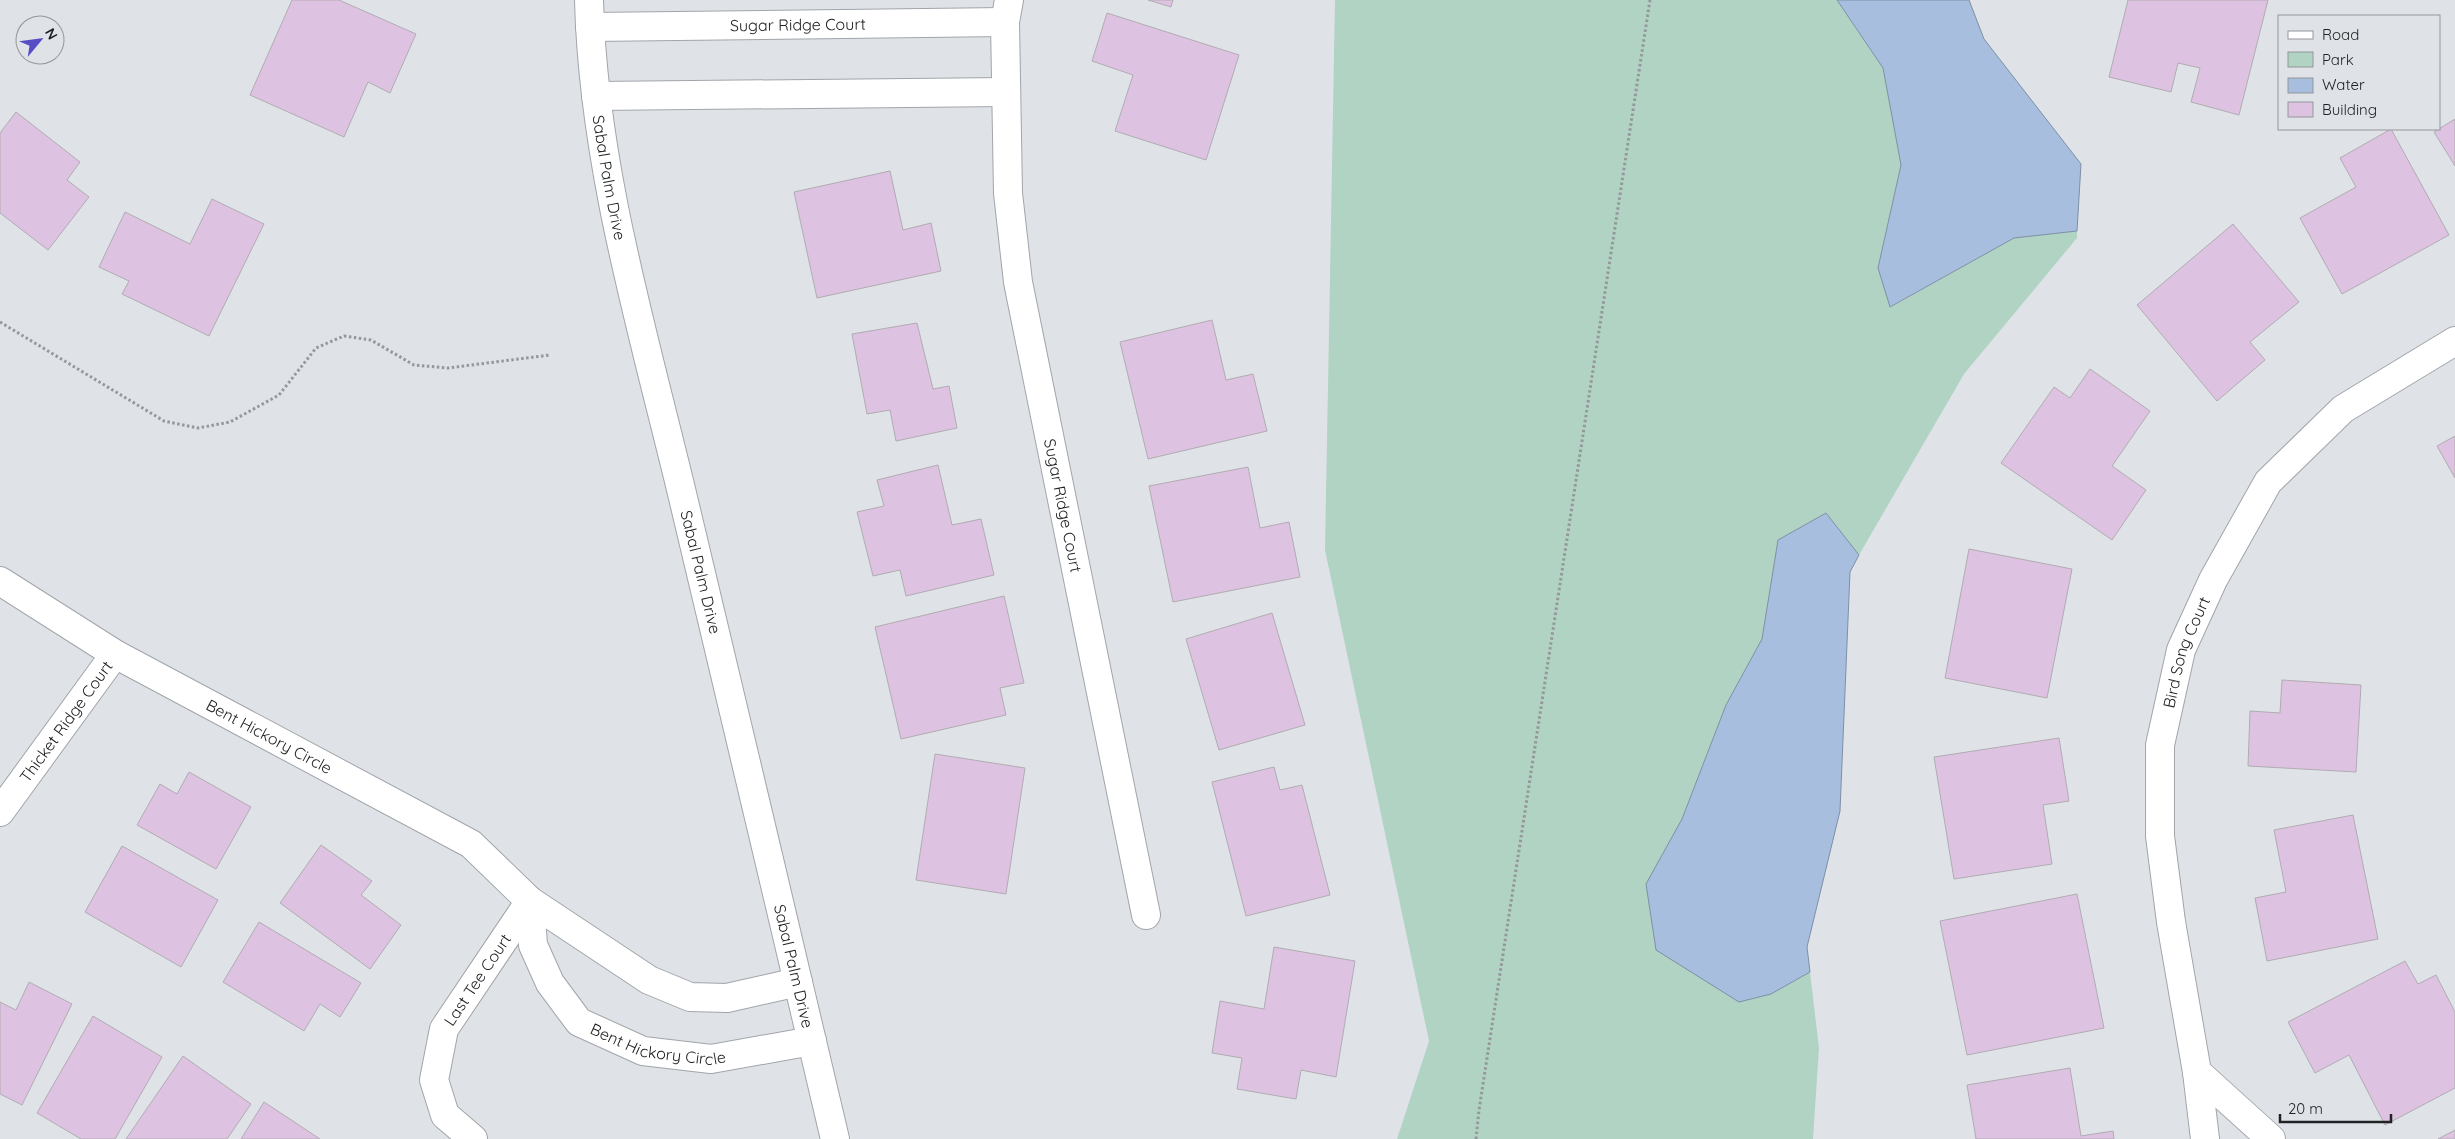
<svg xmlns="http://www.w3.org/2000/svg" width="2455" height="1139" font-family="Quicksand,sans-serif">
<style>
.green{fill:#b1d3c3}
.water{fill:#a7bede;stroke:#7e8fa6}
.building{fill:#dec2e1;stroke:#b0acb1}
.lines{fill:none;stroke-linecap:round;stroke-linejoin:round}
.minor-casing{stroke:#a1a5aa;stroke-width:30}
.path{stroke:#94979b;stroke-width:3;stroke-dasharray:2.5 2.5;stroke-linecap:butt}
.minor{stroke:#fff;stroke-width:28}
.labels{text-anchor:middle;stroke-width:4;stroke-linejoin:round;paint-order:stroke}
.street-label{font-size:16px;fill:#202223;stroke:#dfe3e8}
</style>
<rect width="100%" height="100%" fill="#dfe3e8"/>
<path class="green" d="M1335,0H1837L1883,68L1901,165L1878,268L1891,307L2014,238L2077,231V238L1964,374L1859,555L1826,513L1778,540L1762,639L1726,705L1682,819L1771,994L1810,972L1819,1048L1813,1139H1397L1429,1041L1325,550Z"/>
<g class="water">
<path d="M1837,0H1969L1984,39L2081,164L2077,231L2014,238L1890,307L1878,268L1901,165L1883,68Z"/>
<path d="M1826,513L1859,555L1850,572L1840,811L1807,947L1810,972L1771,994L1739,1002L1656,950L1646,884L1682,819L1726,705L1762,639L1778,540Z"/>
</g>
<g class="building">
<path d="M292,0H339L416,34L390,93L368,82L344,137L250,95Z"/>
<path d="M1148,0H1173L1171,7Z"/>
<path d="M2128,0H2268L2239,115L2191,102L2200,68L2178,63L2171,92L2109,77Z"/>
<path d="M1107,13L1239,55L1206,160L1115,131L1133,75L1092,61Z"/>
<path d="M16,112L80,162L67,180L89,197L48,250L0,213V133Z"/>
<path d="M2455,119V166L2434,132Z"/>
<path d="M2391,129L2449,235L2342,294L2300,218L2356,187L2340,158Z"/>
<path d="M890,171L903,230L931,223L941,271L817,298L794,192Z"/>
<path d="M212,199L264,224L209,336L122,294L129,281L99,267L125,212L190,244Z"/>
<path d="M2233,224L2299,302L2250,342L2265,360L2217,401L2137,305Z"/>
<path d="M1212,320L1226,380L1253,374L1267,431L1148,459L1120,342Z"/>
<path d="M917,323L933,389L949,386L957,428L896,441L890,410L867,414L852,334Z"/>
<path d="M2090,369L2150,411L2112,466L2146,490L2112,540L2001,463L2054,387L2070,398Z"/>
<path d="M2455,436V478L2437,446Z"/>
<path d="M938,465L952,525L981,519L994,575L906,596L900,570L873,576L857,512L884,506L877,480Z"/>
<path d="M1248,467L1260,528L1289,522L1300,577L1173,602L1149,486Z"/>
<path d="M1969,549L2072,569L2047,698L1945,678Z"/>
<path d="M1004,596L1024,683L1000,688L1006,715L901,739L875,627Z"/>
<path d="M1272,613L1305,725L1219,750L1186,639Z"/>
<path d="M2282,680L2361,685L2356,772L2248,766L2250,711L2280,713Z"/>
<path d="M2059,738L2069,801L2043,805L2052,864L1954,879L1934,757Z"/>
<path d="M935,754L1025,768L1006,894L916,880Z"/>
<path d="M1274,767L1280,790L1302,785L1330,895L1246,916L1212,782Z"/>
<path d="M189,772L251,807L216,869L137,825L160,784L177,794Z"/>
<path d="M2353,815L2378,939L2267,961L2255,898L2286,892L2274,830Z"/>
<path d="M321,845L372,881L361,895L401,925L370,969L280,903Z"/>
<path d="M122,846L218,900L181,967L85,912Z"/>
<path d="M2077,894L2104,1028L1967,1055L1940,921Z"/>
<path d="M259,922L361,983L340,1017L320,1004L304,1031L223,982Z"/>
<path d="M1274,947L1355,961L1336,1077L1301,1070L1296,1099L1237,1089L1242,1058L1212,1053L1220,1001L1264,1009Z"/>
<path d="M2405,961L2418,984L2436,975L2455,1012V1088L2385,1125L2349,1055L2315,1073L2288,1022Z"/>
<path d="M29,982L72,1004L22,1105L0,1094V1002L16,1010Z"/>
<path d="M93,1016L162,1057L115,1139H81L37,1113Z"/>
<path d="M183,1056L251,1104L227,1139H126Z"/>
<path d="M2070,1068L2081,1136L2113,1131L2114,1139H1976L1967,1085Z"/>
<path d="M264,1102L320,1139H241Z"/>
<path d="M2455,1130V1139H2438Z"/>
</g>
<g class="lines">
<defs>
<g id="minor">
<path id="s1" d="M589,0C593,170 646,341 685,506C737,717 784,928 835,1139"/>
<path id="s2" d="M1009,0L1005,22L1008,193L1018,282L1146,915"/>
<path id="s3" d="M590,27L1005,22"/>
<path d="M596,96L1006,92"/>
<path id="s4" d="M0,581L115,654L471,844L530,901L649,980L690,997L727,998L798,982"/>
<path id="s5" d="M0,812L115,654"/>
<path id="s6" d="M530,901L533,945L550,983L579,1022L643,1051L711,1059L812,1041"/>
<path d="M2197,1072L2271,1139"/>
<path id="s7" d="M473,1139L445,1115L434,1080L444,1029L530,901"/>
<path id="s8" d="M2205,1139L2197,1072L2171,922L2160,836V745L2181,650L2213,580L2268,482L2343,409L2455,341"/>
</g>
</defs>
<use href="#minor" class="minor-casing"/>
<g class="path">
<path d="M0,322L164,421L198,428L230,422L279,395L316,348L344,336L371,340L414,365L448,368L550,355"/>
<path d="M1476,1139L1479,1110L1650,0"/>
</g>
<use href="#minor" class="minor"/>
</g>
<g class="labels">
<g class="street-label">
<text dy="6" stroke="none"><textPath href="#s3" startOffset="208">Sugar Ridge Court</textPath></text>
<text dy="6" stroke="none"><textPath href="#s1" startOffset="179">Sabal Palm Drive</textPath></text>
<text dy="6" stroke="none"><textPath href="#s2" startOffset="511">Sugar Ridge Court</textPath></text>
<text dy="6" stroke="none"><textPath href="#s1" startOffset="584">Sabal Palm Drive</textPath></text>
<text dy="6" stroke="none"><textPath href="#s8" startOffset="494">Bird Song Court</textPath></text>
<text dy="6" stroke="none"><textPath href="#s5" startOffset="112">Thicket Ridge Court</textPath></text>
<text dy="6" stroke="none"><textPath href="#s4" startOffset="311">Bent Hickory Circle</textPath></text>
<text dy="6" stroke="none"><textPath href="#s1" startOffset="989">Sabal Palm Drive</textPath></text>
<text dy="6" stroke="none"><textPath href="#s7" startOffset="185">Last Tee Court</textPath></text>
<text dy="6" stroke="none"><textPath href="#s6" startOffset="218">Bent Hickory Circle</textPath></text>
</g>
</g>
<rect x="2278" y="15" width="162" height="115" fill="#dfe3e8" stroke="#939699"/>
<rect x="2288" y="31" width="25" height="8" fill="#ffffff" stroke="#939699"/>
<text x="2322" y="40" font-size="15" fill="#202223">Road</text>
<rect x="2288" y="52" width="25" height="15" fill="#b1d3c3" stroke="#939699"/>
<text x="2322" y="65" font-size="15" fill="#202223">Park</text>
<rect x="2288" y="78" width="25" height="15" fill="#a7bede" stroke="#939699"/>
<text x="2322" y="90" font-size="15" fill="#202223">Water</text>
<rect x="2288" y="102" width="25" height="15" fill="#dec2e1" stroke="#939699"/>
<text x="2322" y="115" font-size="15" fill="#202223">Building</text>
<g transform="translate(40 40) rotate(61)"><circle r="24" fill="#dfe3e8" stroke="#939699"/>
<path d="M0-4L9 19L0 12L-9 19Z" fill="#574dc5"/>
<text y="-8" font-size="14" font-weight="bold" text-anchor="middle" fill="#202223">N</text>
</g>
<path d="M2280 1114v8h111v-8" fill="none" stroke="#202223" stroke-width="2.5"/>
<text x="2288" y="1114" font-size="15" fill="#202223" stroke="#dfe3e8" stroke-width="4" paint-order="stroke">20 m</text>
</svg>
